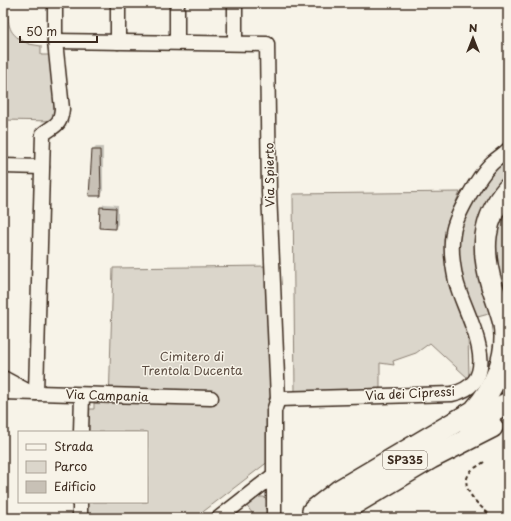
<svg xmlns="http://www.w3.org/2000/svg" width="511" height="521" font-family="'Playpen Sans',sans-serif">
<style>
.green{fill:#dbd6cb;stroke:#8b8074}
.shadow{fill:#0003}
.building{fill:#c8c1b6;stroke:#3b2a1e}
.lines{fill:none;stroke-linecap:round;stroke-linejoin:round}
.minor-casing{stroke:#3b2a1e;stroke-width:17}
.highway-casing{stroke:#3b2a1e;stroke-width:24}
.path{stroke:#3b2a1e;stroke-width:2;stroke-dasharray:4 3;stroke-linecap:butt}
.minor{stroke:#f7f3e8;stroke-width:14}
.highway{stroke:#f7f3e8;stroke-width:21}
.labels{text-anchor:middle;stroke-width:3;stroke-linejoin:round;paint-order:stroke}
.shield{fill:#f7f3e8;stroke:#73665b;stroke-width:1}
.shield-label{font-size:11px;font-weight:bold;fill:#3b2a1e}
.street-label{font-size:12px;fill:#3b2a1e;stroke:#f7f3e8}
.park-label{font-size:12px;fill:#5b4c41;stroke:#f7f3e8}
</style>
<rect width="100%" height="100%" fill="#f7f3e8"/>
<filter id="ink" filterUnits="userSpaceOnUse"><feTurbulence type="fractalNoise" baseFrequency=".025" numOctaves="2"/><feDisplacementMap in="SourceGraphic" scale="8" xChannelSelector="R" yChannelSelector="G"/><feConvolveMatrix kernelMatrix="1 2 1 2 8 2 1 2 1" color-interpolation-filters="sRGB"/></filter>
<g filter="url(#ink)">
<g class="green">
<path d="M3,3H8C8,26 7,34 29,44C33,45 37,45 41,46V55H51L55,121L3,120Z"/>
<path d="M508,155V180L487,209L496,312L474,318L458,271V232L487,174Z"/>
<path d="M460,192L447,224L446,261L468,333L469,379L430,343L416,353L393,361L394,365L380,363V390L295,392L293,194Z"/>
<path d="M508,202V301L492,255L494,233Z"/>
<path d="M269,266L275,397L269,398V461L195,518H86L87,502H147V432H88L89,409H94V403L109,404L113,268Z"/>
<path d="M256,497H264L267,501L269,518H256L246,505Z"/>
</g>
<g class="shadow">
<path d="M96,147H103V192L101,195L93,150Z"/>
<path d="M104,204L118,205V224L115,228L101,208Z"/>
</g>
<g class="building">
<path d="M92,150H100L101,196H89Z"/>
<path d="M100,207L116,208L115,229L99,228Z"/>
</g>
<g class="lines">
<defs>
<g id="minor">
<path d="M118,3V42"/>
<path d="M55,41L267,44L269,192L278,399L274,411V518"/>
<path d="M177,42V3"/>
<path d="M235,43V3"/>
<path d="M3,166L42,167"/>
<path d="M3,378L27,391"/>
<path d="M3,392L211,398"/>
<path d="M36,393L43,134C56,124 60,126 62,109L55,41V3"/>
<path d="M278,399L452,394C509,381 464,314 456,281C453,267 450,248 453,233C455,216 479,176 491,164C496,159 503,155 508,150"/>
<path d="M81,432L82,396"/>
<path d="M80,518V502"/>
<path d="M219,518L274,475"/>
</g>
<g id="highway">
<path d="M468,425L508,403"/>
<path d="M313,511L340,490L474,411C495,388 509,356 504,324C501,311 496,299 492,286C481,250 482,219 508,189"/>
<path d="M330,518L431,458L492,427"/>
</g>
</defs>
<use href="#minor" class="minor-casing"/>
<use href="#highway" class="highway-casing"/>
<path class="path" d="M484,462C480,465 474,468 471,471C456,489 482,507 493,518"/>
<use href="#minor" class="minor"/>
<use href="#highway" class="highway"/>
</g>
</g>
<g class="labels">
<rect class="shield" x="383" y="451" width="44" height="18" rx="3"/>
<g class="shield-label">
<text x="405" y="464">SP335</text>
</g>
<g class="street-label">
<text transform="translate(270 175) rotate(-91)" y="4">Via Spierto</text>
<text transform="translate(410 394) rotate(-3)" y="4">Via dei Cipressi</text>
<text transform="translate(107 396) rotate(2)" y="4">Via Campania</text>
</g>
<g class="park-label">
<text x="192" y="361">Cimitero di<tspan x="192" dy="14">Trentola Ducenta</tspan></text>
</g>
</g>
<rect width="511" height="521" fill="none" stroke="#f7f3e8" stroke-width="16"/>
<rect x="8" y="8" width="495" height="505" fill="none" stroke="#3b2a1e" stroke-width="1.5" filter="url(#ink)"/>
<rect x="18" y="431" width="130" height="72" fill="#f7f3e8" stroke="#aca397"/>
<rect x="26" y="444" width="20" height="6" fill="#f7f3e8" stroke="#aca397"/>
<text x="54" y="451" font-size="12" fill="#3b2a1e">Strada</text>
<rect x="26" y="461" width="20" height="12" fill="#dbd6cb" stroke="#aca397"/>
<text x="54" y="471" font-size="12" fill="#3b2a1e">Parco</text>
<rect x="26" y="481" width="20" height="12" fill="#c8c1b6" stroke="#aca397"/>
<text x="54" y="491" font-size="12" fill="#3b2a1e">Edificio</text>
<g transform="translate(473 38)" stroke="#f7f3e8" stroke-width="3" paint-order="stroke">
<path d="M0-3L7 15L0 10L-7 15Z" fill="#3b2a1e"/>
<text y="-6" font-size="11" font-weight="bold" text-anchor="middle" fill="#3b2a1e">N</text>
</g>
<path d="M20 36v6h77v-6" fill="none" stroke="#3b2a1e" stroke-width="2"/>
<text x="26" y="36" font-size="12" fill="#3b2a1e" stroke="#f7f3e8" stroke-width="3" paint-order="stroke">50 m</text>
</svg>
